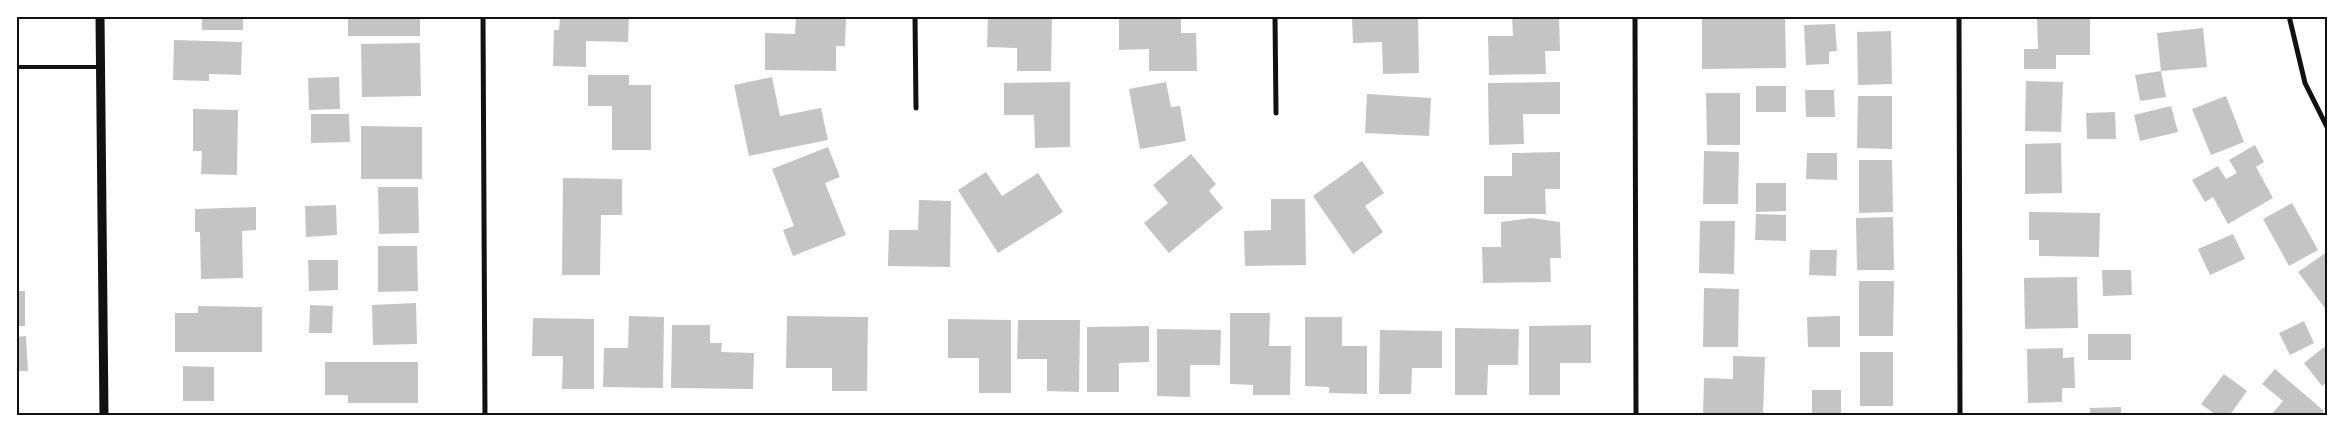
<svg xmlns="http://www.w3.org/2000/svg" width="2343" height="431" font-family="Raleway,sans-serif">
<style>
.building{fill:#c4c4c4}
.lines{fill:none;stroke-linecap:round;stroke-linejoin:round}
.service{stroke:#111;stroke-width:4}
.minor{stroke:#111;stroke-width:5}
.tertiary{stroke:#111;stroke-width:9}
.neatline{fill:none;stroke:#111;stroke-width:2}
</style>
<rect width="100%" height="100%" fill="#fff"/>
<g class="building">
<rect x="202" y="16" width="41" height="14"/>
<rect x="348" y="16" width="72" height="20"/>
<path d="M560,16H629L628,42L586,41V67L553,66L554,30H559Z"/>
<path d="M796,16H846L845,46H836V71L765,70V33L795,34Z"/>
<path d="M988,16H1052L1051,71H1017V48L987,47Z"/>
<path d="M1119,16H1181V33H1196L1197,71H1149V49L1119,50Z"/>
<path d="M1352,16H1418L1419,73L1383,74L1382,42L1353,43Z"/>
<path d="M1512,16H1559L1560,51H1545L1546,74L1489,75L1488,36H1513Z"/>
<path d="M1702,16H1785L1786,68L1702,69Z"/>
<path d="M2090,16V55H2056V69H2024V49H2038L2037,17Z"/>
<path d="M1835,24L1837,51L1829,52V64L1806,65L1804,25Z"/>
<path d="M2203,28L2207,67L2161,71L2166,97L2140,101L2135,75L2161,71L2157,33Z"/>
<path d="M1891,31L1892,84L1858,85L1857,32Z"/>
<path d="M174,40L242,42L241,75L209,74V81L173,80Z"/>
<path d="M420,43L421,96L362,97L361,44Z"/>
<path d="M588,75H629V85H651V150H612V106H588Z"/>
<path d="M339,77L340,109L309,110L308,78Z"/>
<path d="M772,77L780,116L821,108L828,140L749,156L734,85Z"/>
<path d="M2026,81L2063,82L2061,132L2025,131Z"/>
<path d="M1070,82V147L1035,148L1034,115H1004V83Z"/>
<path d="M1166,82L1171,107L1180,106L1186,141L1140,149L1129,89Z"/>
<path d="M1560,82V114H1523L1524,144L1489,145L1488,83Z"/>
<rect x="1756" y="86" width="30" height="26"/>
<path d="M1805,90H1834L1835,117H1806Z"/>
<path d="M1706,93H1740V145H1707Z"/>
<path d="M1367,94L1431,98L1429,136L1365,133Z"/>
<path d="M1858,96H1892V149L1857,148Z"/>
<path d="M2226,96L2244,142L2211,155L2192,109Z"/>
<path d="M2171,106L2178,132L2140,141L2134,115Z"/>
<path d="M193,109L238,110L237,175L201,174L202,151H193Z"/>
<path d="M2115,112L2116,139H2087L2086,113Z"/>
<path d="M311,114H349L350,142L311,143Z"/>
<path d="M361,126L422,127V179H361Z"/>
<path d="M2061,143L2062,193L2025,194V144Z"/>
<path d="M2255,145L2264,162L2256,167L2273,198L2228,224L2213,197L2205,202L2192,180L2218,166L2226,179L2237,173L2229,160Z"/>
<path d="M828,147L840,177L825,183L846,235L793,256L783,230L794,226L772,169Z"/>
<path d="M1704,151L1739,152L1738,204H1703Z"/>
<path d="M1560,152V189H1545L1546,214H1484V176H1512V153Z"/>
<path d="M1807,153H1837V180L1806,179Z"/>
<path d="M1191,154L1216,184L1209,191L1223,208L1169,253L1144,223L1168,203L1153,185Z"/>
<path d="M1859,160H1892L1893,212L1859,213Z"/>
<path d="M1362,161L1384,193L1365,206L1383,232L1353,254L1313,196Z"/>
<path d="M986,172L1002,196L1038,173L1063,212L998,253L958,190Z"/>
<path d="M563,178L622,179V215H601L600,275H562Z"/>
<path d="M1756,183H1786V211L1756,212Z"/>
<path d="M378,187H418L419,233L379,234Z"/>
<path d="M1271,199H1305L1306,265L1245,266L1244,231L1271,230Z"/>
<path d="M919,200L951,201L950,267L888,266L889,230H918Z"/>
<path d="M2292,203L2318,250L2289,266L2263,219Z"/>
<path d="M336,205L337,235L306,237L305,206Z"/>
<path d="M256,207V230L242,231L243,278L201,279L200,232H195V209Z"/>
<path d="M2029,212L2100,213L2099,257L2039,256V240H2029Z"/>
<path d="M1756,214L1786,215V241L1755,240Z"/>
<path d="M1893,217L1894,270H1857L1856,218Z"/>
<path d="M1531,218L1560,222L1561,258H1550L1551,282L1483,283L1482,247H1501V222Z"/>
<path d="M1700,221H1735L1734,274L1699,273Z"/>
<path d="M2233,234L2245,259L2210,275L2198,249Z"/>
<path d="M378,246H417L418,291L378,292Z"/>
<path d="M1810,250H1837L1836,276L1809,275Z"/>
<path d="M2327,252V311L2298,272Z"/>
<path d="M308,260H338V290L309,291Z"/>
<path d="M2102,270H2131L2132,295L2103,296Z"/>
<path d="M2077,277L2078,328L2025,329L2024,278Z"/>
<path d="M1859,281H1894L1893,336H1859Z"/>
<path d="M1704,288L1739,289L1738,347H1703Z"/>
<rect x="16" y="291" width="9" height="35"/>
<path d="M416,303L417,344L373,345L372,305Z"/>
<path d="M310,305L333,306L332,333H309Z"/>
<path d="M198,306L262,307V352H175V313H198Z"/>
<path d="M1230,313H1270L1269,346H1291L1290,395H1253V385L1230,384Z"/>
<path d="M629,316L664,317L663,388L603,387L604,348H628Z"/>
<path d="M787,316L868,317L867,391H832V368H786Z"/>
<path d="M1840,316V347H1808L1807,317Z"/>
<path d="M1305,317H1342V346H1367V394L1329,393V387L1305,386Z"/>
<path d="M533,318L594,319V389H562L563,356H532Z"/>
<path d="M948,319L1011,320V393H979V358H948Z"/>
<path d="M1018,320H1080L1079,392L1047,391V359H1017Z"/>
<path d="M2304,321L2314,343L2290,355L2279,333Z"/>
<path d="M672,325H710V343H722L721,352L754,353L753,389L671,388Z"/>
<path d="M1591,325V363H1560V395H1529V326Z"/>
<path d="M1149,326V362L1119,363V392H1087V327Z"/>
<path d="M1455,328L1519,329L1518,365H1488L1487,395H1455Z"/>
<path d="M1157,329L1221,330L1220,365H1190V397L1157,396Z"/>
<path d="M1380,330L1442,331V368H1412L1411,394H1379Z"/>
<rect x="2088" y="334" width="43" height="26"/>
<path d="M26,336L28,371H16V337Z"/>
<path d="M2324,347L2327,351V382L2322,386L2304,363Z"/>
<path d="M2063,348V358L2074,357L2075,388H2062V402L2028,403L2027,349Z"/>
<rect x="1860" y="352" width="33" height="54"/>
<path d="M1733,356L1765,357L1763,415H1703L1704,378L1733,379Z"/>
<path d="M325,362H418V403H348V395H325Z"/>
<path d="M183,366L214,367V401H183Z"/>
<path d="M2275,369L2324,411L2321,415H2271L2283,401L2262,384Z"/>
<path d="M2224,374L2247,391L2230,415H2216L2201,404Z"/>
<rect x="1812" y="390" width="29" height="25"/>
<path d="M2121,407V415H2090V408Z"/>
</g>
<g class="lines">
<path class="service" d="M16,67H100"/>
<g class="minor">
<path d="M483,16L485,415"/>
<path d="M915,16L916,108"/>
<path d="M1275,16L1276,113"/>
<path d="M1635,16L1636,415"/>
<path d="M1959,16L1960,415"/>
<path d="M2289,16L2305,83L2327,127"/>
</g>
<path class="tertiary" d="M100,16L104,415"/>
</g>
<rect width="2343" height="431" fill="none" stroke="#ffffff" stroke-width="35"/>
<rect x="18" y="18" width="2308" height="396" class="neatline"/>
</svg>
